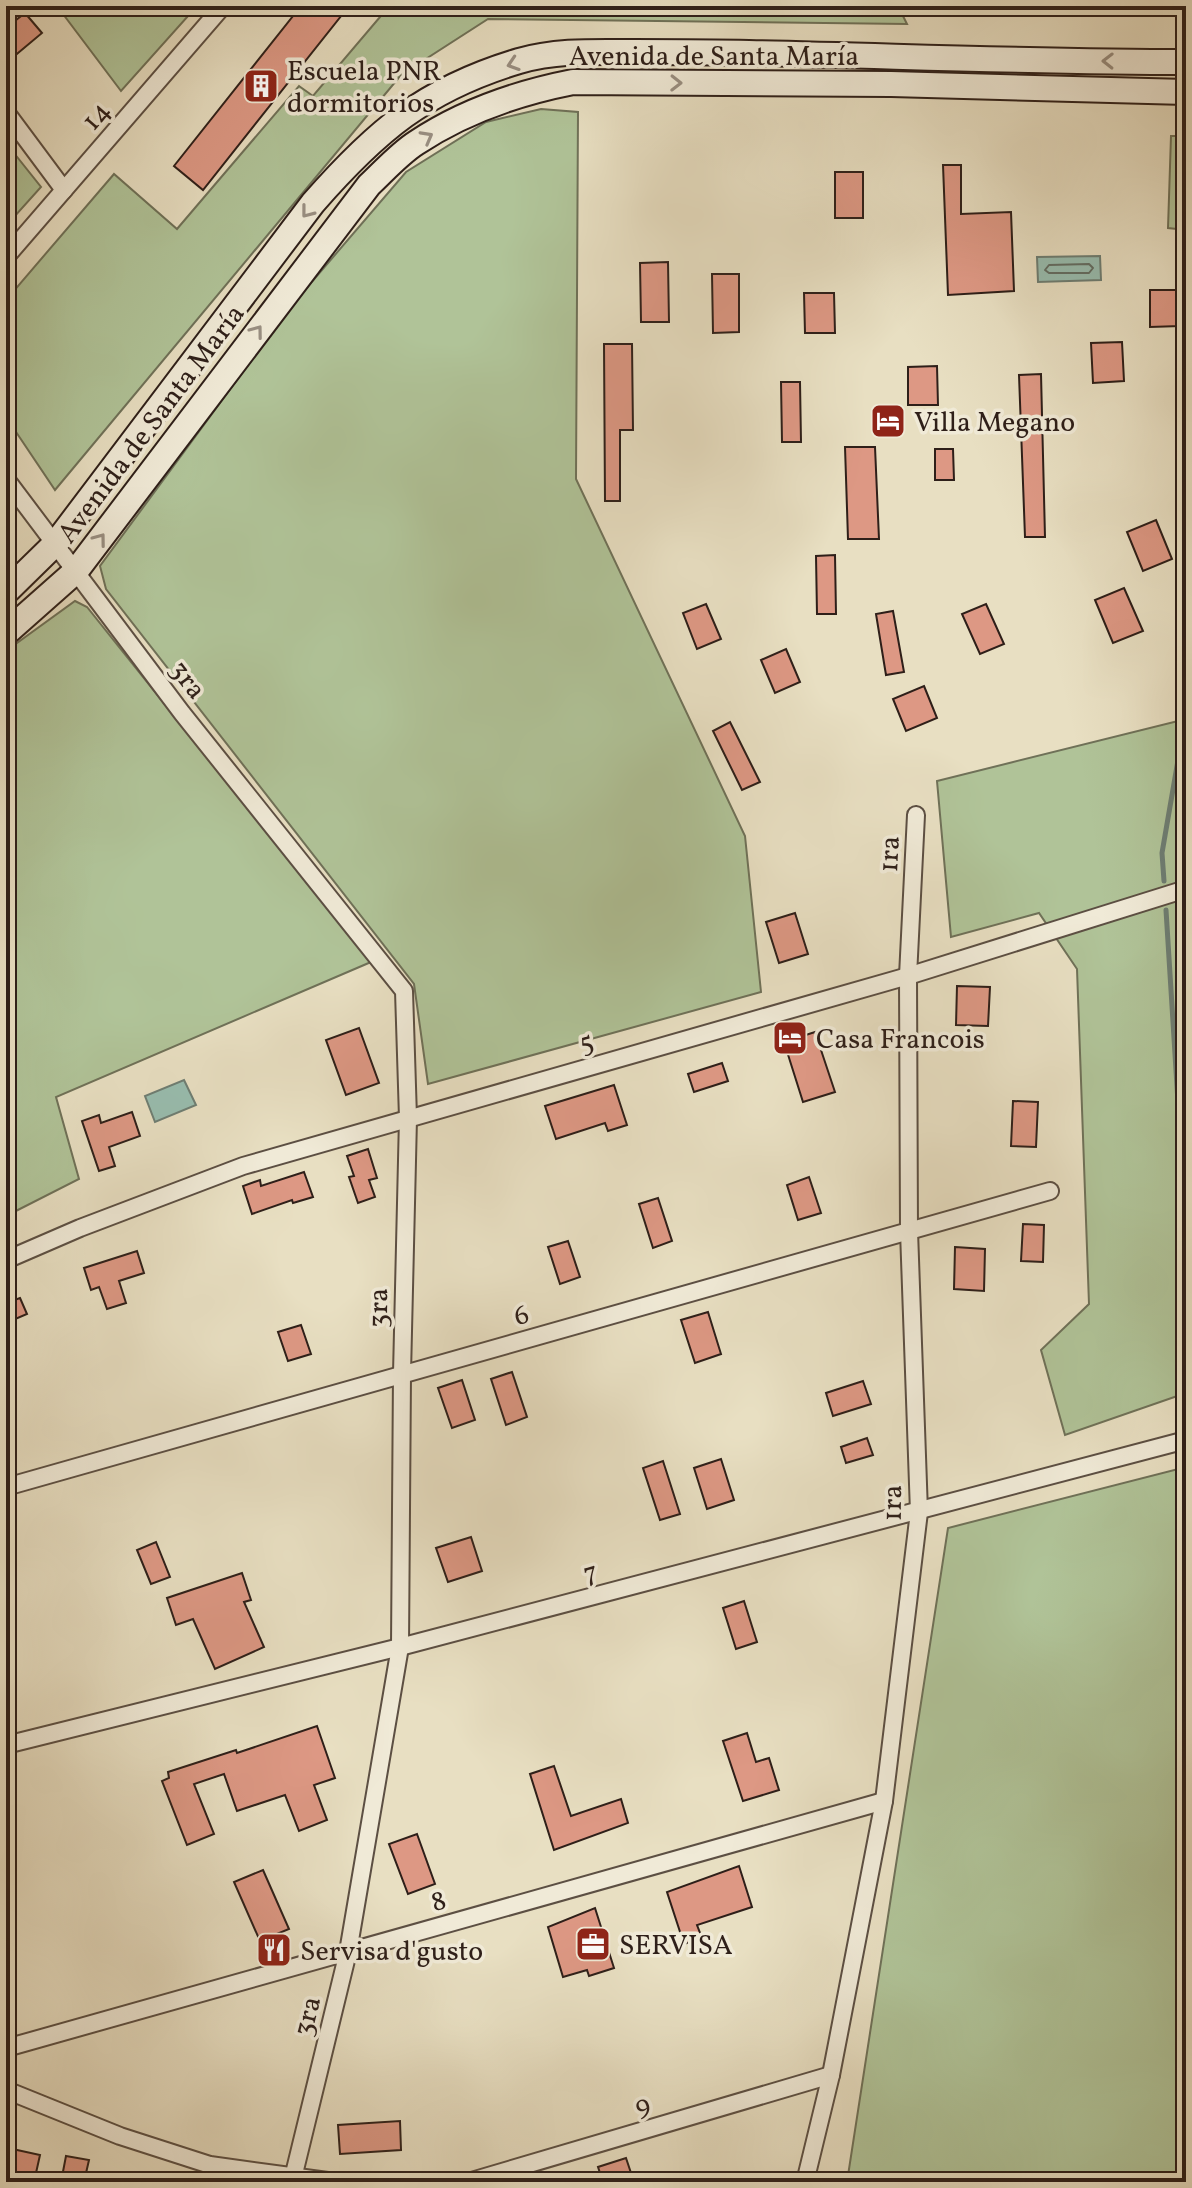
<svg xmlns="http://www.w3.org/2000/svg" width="1192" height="2188" font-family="Vollkorn,serif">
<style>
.green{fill:#b0c398;stroke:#6f7158;stroke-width:2}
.water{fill:#98bdaf;stroke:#6e7e73;stroke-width:2}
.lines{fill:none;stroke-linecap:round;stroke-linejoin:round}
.shore{stroke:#636e64;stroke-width:2}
.stream{stroke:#6e7e73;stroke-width:5}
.building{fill:#dd9884;stroke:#2e1f19;stroke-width:2}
.street-casing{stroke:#5c4f43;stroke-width:20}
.secondary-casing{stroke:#2e1f19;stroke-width:28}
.street{stroke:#f0ead7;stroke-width:16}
.secondary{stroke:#f0ead7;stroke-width:24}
.oneway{stroke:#998f82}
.labels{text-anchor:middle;stroke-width:7;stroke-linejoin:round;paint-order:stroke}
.street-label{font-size:28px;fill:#2e1f19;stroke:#f0ead7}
.poi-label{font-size:28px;fill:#2e1f19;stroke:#f0ead7;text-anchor:start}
</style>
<rect width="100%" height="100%" fill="#e8dfc2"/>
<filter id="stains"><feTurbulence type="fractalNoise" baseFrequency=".0025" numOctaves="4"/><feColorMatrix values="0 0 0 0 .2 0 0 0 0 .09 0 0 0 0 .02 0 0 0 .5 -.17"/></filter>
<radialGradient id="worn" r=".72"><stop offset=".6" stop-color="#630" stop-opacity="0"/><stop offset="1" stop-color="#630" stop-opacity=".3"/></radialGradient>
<g class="green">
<path d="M57,6H197L121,91Z"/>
<path d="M369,6H898L907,24L488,19L401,75L55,490L6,417V300L114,174L177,229L299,86L313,96L380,17Z"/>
<path d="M541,109L578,112L576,479L745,836L761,992L428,1084L414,984L106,589L100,566L292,305L406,172L486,122Z"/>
<path d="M1171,136H1186V230L1168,228Z"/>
<path d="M6,143L41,187L6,226Z"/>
<path d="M75,601L87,607L371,962L56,1097L79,1179L6,1216V651Z"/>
<path d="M1186,719V1393L1065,1435L1041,1350L1089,1304L1077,969L1039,913L951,937L937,781Z"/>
<path d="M1186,1467V2182H847L948,1528Z"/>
</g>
<g class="water">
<path d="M1100,256L1101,280L1038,282L1037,257Z"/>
<path d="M184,1080L196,1105L155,1122L145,1096Z"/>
</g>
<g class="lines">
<path class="shore" d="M1089,264L1093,268L1089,273H1049L1045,270L1049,265Z"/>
<g class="stream">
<path d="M1164,881L1162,853L1186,714"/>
<path d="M1166,910L1178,1102L1186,1119"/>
</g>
</g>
<g class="building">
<path d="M301,6H349L203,190L174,166Z"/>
<path d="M25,13L42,33L6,63V28Z"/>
<path d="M943,165H961V214L1011,212L1014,291L948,295Z"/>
<rect x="835" y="172" width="28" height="46"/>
<path d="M668,262L669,322H641L640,263Z"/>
<path d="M712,274H739V332L713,333Z"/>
<path d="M1150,290H1180V326L1150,327Z"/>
<path d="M804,293H834L835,333H805Z"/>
<path d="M1122,342L1124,381L1093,383L1091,343Z"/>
<path d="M604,344H632L633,430H620V501H605Z"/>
<path d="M937,366L938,405H908V367Z"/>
<path d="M1041,374L1045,537H1025L1019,375Z"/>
<path d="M781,382H800L801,442H782Z"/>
<path d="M845,447H875L879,539H848Z"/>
<path d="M935,449H953L954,480H935Z"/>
<path d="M1156,520L1172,559L1143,571L1127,532Z"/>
<path d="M835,555L836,614H817L816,556Z"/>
<path d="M1124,588L1143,631L1113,643L1095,600Z"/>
<path d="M706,604L721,639L697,649L683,613Z"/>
<path d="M986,604L1004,644L980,654L962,614Z"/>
<path d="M893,611L904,672L886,675L876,614Z"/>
<path d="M786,649L800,682L775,693L761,660Z"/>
<path d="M924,686L937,718L906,731L893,699Z"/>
<path d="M730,722L760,782L742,790L713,731Z"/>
<path d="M795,913L808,954L779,963L766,922Z"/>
<path d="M957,986L990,987L988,1026L956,1025Z"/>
<path d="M359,1028L379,1083L346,1095L326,1040Z"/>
<path d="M815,1032L835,1092L803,1102L784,1042Z"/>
<path d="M722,1063L728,1081L694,1092L688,1074Z"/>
<path d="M614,1085L627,1125L608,1131L605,1123L556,1139L545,1106Z"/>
<path d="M1013,1101L1038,1102L1036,1147L1011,1146Z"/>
<path d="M132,1112L140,1136L109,1147L115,1166L99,1171L82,1121L99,1115L101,1123Z"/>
<path d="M368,1149L377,1178L369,1180L375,1197L358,1203L349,1177L354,1176L347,1156Z"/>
<path d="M304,1172L313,1197L293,1203L292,1200L252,1214L243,1186L260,1180L261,1186Z"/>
<path d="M809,1177L821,1213L798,1220L787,1185Z"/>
<path d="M658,1198L672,1241L653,1248L639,1204Z"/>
<path d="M1023,1224L1044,1225L1043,1262L1021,1261Z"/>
<path d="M568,1241L580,1277L560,1284L548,1247Z"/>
<path d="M955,1247L985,1249L984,1291L954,1289Z"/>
<path d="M137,1251L144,1273L119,1281L126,1303L107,1309L99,1287L91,1290L84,1268Z"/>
<path d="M20,1298L27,1314L6,1323V1303Z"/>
<path d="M708,1312L721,1354L695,1363L681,1320Z"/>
<path d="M301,1325L311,1354L288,1361L278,1332Z"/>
<path d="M512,1372L527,1417L506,1425L491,1379Z"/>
<path d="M462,1380L475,1420L452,1428L438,1388Z"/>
<path d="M863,1381L871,1404L833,1416L826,1393Z"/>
<path d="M867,1438L873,1455L846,1463L841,1447Z"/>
<path d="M721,1459L734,1500L707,1509L694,1468Z"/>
<path d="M663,1461L680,1514L660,1520L643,1468Z"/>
<path d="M471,1537L482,1571L448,1582L436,1548Z"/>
<path d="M156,1542L170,1577L151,1584L137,1550Z"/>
<path d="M242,1573L251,1600L244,1602L264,1647L215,1669L193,1619L176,1625L167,1598Z"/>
<path d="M744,1601L757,1642L736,1649L723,1608Z"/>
<path d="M317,1726L335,1778L314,1785L327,1820L299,1831L285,1795L237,1811L224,1774L194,1784L214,1834L187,1845L162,1781L169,1778L168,1772L236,1750L237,1753Z"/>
<path d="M747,1733L756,1762L769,1758L779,1790L743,1801L723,1741Z"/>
<path d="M554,1766L571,1816L621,1799L628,1823L554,1850L530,1774Z"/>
<path d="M417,1834L435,1884L408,1894L389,1844Z"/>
<path d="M739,1866L752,1907L697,1925L702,1938L684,1944L667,1892Z"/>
<path d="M263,1870L289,1929L260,1941L234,1882Z"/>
<path d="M595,1908L614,1968L589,1976L587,1970L563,1977L548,1927Z"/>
<path d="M400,2121L401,2150L340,2154L338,2125Z"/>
<path d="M8,2148L40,2155L34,2182H6Z"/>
<path d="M66,2156L89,2160L84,2182H61Z"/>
<path d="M626,2158L634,2182H603L598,2167Z"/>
</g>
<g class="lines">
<defs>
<g id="street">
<path d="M6,112L64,190"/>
<path d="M6,257L223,6"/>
<path d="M6,479L182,713L404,991L408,1118L402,1374L400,1647L348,1952L292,2182"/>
<path d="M6,1260L80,1228L243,1166L908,976L1186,889"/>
<path d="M6,1487L1050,1191"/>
<path d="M6,1745L400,1647L1186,1440"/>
<path d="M6,2048L884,1801"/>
<path d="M6,2090L120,2136L210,2165L335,2182"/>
<path d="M468,2182L831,2075"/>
<path d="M805,2182L831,2075L884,1801L919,1512L909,1231L908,976L916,815"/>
</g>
<g id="secondary">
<path d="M6,592L56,543L313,203C376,131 425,89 519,61C557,50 595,52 634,52C672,52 711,52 749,53C895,56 1040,62 1186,62"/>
<path d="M6,633L76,571L369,185C384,171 399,154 416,143C464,111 517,93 573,82L891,84L1186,92"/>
</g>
</defs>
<use href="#street" class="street-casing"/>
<use href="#secondary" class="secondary-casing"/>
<use href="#street" class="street"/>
<use href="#secondary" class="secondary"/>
</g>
<defs><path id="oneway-chevron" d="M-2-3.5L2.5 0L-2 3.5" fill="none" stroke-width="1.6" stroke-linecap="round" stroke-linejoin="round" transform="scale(2)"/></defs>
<g class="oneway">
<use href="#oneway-chevron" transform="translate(1108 61) rotate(-179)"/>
<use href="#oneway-chevron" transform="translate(513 64) rotate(162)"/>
<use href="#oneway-chevron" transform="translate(676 83) rotate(1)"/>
<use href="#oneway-chevron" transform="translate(427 137) rotate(-29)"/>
<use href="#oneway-chevron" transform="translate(307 212) rotate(128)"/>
<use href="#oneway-chevron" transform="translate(257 331) rotate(-53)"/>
<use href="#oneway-chevron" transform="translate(100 539) rotate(-53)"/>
</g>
<defs>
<symbol id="building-square" viewBox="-11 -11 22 22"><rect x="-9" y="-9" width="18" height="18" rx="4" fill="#8f2418" stroke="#f0ead7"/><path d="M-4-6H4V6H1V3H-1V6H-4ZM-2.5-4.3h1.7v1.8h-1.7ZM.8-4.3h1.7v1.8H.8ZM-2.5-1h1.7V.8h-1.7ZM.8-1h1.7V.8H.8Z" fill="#fff"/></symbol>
<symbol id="hotel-square" viewBox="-11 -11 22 22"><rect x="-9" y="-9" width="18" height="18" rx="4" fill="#8f2418" stroke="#f0ead7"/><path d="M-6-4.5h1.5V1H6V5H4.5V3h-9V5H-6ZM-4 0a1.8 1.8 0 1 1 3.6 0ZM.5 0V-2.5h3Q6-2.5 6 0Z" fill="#fff"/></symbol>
<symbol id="office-square" viewBox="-11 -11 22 22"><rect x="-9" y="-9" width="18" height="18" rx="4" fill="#8f2418" stroke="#f0ead7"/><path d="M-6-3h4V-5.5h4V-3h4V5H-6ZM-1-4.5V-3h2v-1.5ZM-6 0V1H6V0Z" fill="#fff"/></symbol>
<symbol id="restaurant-square" viewBox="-11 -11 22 22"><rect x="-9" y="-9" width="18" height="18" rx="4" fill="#8f2418" stroke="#f0ead7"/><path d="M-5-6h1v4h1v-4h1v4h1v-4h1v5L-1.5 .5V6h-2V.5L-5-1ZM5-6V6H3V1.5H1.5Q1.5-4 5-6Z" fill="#fff"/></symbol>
</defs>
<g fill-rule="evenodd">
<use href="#building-square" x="241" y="66" width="40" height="40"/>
<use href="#hotel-square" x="868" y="401" width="40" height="40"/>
<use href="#hotel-square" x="770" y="1018" width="40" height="40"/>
<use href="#office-square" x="573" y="1924" width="40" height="40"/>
<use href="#restaurant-square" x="254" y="1930" width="40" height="40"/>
</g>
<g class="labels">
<g class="street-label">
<text x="714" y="65">Avenida de Santa María</text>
<text transform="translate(95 115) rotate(-49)" y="10">14</text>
<text transform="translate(150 423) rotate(-53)" y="10">Avenida de Santa María</text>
<text transform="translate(189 679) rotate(53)" y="10">3ra</text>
<text transform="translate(888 854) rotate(-87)" y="10">1ra</text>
<text transform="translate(586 1041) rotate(-16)" y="10">5</text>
<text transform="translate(377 1308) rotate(-89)" y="10">3ra</text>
<text transform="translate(521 1314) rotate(-16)" y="10">6</text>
<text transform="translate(891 1503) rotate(-89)" y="10">1ra</text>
<text transform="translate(590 1571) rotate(-15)" y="10">7</text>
<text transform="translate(438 1900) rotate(-16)" y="10">8</text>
<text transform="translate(306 2016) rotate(-76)" y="10">3ra</text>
<text transform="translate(642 2104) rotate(-16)" y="10">9</text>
</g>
<g class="poi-label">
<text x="287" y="80">Escuela PNR<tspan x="287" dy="32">dormitorios</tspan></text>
<text x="914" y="431">Villa Megano</text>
<text x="816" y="1048">Casa Francois</text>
<text x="619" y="1954">SERVISA</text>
<text x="300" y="1960">Servisa d'gusto</text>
</g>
</g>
<rect width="1192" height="2188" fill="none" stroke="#e8dfc2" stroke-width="32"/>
<rect x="8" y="8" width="1176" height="2172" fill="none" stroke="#2e1f19" stroke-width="4"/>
<rect x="16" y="16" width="1160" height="2156" fill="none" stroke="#2e1f19" stroke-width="2"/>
<rect width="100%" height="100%" filter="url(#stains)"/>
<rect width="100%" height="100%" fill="url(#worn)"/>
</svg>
